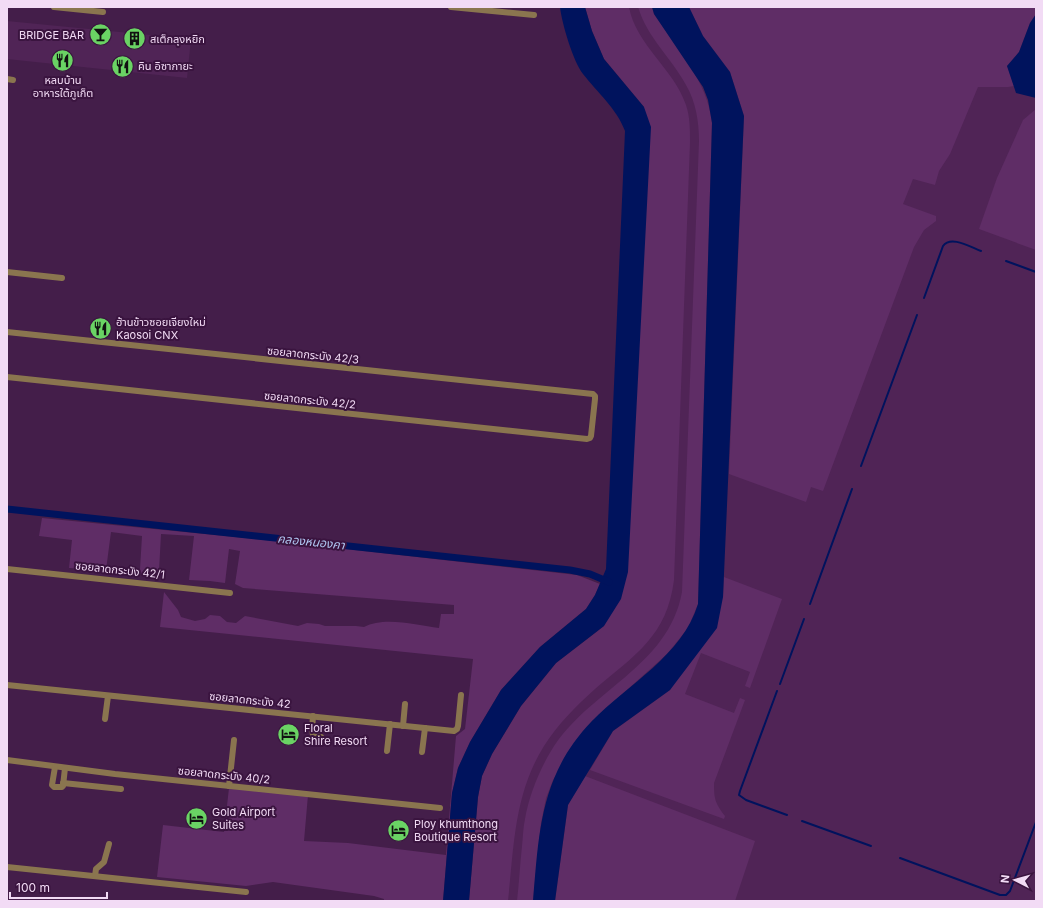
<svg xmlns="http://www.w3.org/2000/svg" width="1043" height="908" font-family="Inter,'Noto Sans Thai',sans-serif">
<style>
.built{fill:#502456}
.green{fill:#5f2d66}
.water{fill:#00135d}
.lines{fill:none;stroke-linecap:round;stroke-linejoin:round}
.stream{stroke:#00135d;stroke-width:2}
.canal{stroke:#00135d;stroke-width:7}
.street{stroke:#8a754f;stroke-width:6}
.labels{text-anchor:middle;stroke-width:4;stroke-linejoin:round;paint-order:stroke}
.poi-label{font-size:11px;fill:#f2dbf5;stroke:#3a143f;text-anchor:start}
.street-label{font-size:11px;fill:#f2dbf5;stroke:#3a143f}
.water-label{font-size:12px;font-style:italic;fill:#b0c7f2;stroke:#3a143f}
</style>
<rect width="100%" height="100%" fill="#441e4a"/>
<g class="built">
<path d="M605,7H1036V901H483L491,820L595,654L665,130Z"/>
<path d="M7,21L191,39L187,78L7,59Z"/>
</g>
<g class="green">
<path d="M585,7H629C636,45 674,69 686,105C690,117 690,129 690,142L674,580C667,636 635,655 595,689C576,706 558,724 544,746C514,794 514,846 508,901H469L478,797L482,776L492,754L521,706L556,663L604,626L644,107L604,59L592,31Z"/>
<path d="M638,7H652L654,14C677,48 708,82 712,123L698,604L688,628L667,654L591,722L553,780L546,798L541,823L533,901H517C519,883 520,865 522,846C523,837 523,828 525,819C529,796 539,771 551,751C588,690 668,668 682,592L699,141C699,122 696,102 686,85C671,57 648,39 638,7Z"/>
<path d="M689,7H1036V14L1030,23L1019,52L1007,66L1014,86L1008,87H978L950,154L939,171L935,185L913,179L903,204L936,216V221L924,230L914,247L823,491L811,487L806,502L729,474L744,116L730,72L703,36Z"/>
<path d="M1036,109V250L979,229L997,178L1023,120Z"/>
<path d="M42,518L275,541L577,575L600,584L595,595L586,609L540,647L501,690L470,742L458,768L452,793L443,901H384V899L374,896L273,882L246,886L157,877L163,825L224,832L229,788L308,795L304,841L348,843L446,855L456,736L465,729L473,659L160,627L164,592L178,610L181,617L195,621L205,619L210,615L220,616L227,622L236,623L245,616L298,626L307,623L319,624L325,626H356L364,627C384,616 417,625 439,628L441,614H454V605L243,588L235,584L240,551L229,549L225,583L210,581L189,580L194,536L161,534L159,571L132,575L128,573L140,569L142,536L111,532L106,570L69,568L72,540L39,536Z"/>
<path d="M724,577L782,599L750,688L745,686L750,672L701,653L685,694L734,713L740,698L745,700L714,783C714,799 715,803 725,816L724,819L590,770L613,731L670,690L723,597Z"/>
<path d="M585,776L755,841L735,901H555L568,805Z"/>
</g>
<g class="water">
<path d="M560,7H585L592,31L604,59L644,107L651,127L628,572L621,599L604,626L556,663L521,706L492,754L482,776L478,797L469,901H443L452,793L458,768L470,742L501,690L540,647L586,609L595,595L606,569L625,131C617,109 597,92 583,74C573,61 562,24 560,7Z"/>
<path d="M652,7H689L703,36L730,72L744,116L723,597L717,628L670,690L613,731L568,805L555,901H533C539,832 540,775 592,721C628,684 682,656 698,604L712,123L708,100L703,87L654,14Z"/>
<path d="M1036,14V98L1016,93L1007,66L1019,52L1030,23Z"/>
</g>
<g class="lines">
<g class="stream">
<path d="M1006,261L1036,272"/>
<path d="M924,298L943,246C951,235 970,247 981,251"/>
<path d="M861,466L917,315"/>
<path d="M810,604L852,489"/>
<path d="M780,684L804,619"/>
<path d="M777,691L740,791L739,795L746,800L787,815"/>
<path d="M802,821L871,846"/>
<path d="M900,858L1000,895H1006L1010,891L1036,822"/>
</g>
<path class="canal" d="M7,509L570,570L590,574L609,582"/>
<g class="street">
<path d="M54,7L103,12"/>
<path d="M451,7L534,15"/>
<path d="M7,79L13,80"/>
<path d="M7,272L62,278"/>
<path d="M7,332L593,394L595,396V399L591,436L590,438L587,439L7,377"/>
<path d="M7,569L230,593"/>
<path d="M7,685L454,731L457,729L458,726L461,695"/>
<path d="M313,716L312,730L313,735L321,737"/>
<path d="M105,719L108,696"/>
<path d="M403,726L405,704"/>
<path d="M387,751L390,724"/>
<path d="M422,752L425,728"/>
<path d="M7,760L115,774L440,808"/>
<path d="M55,767L52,785L54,787H62L63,786L65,768"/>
<path d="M63,783L121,789"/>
<path d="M229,786L234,740"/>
<path d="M7,867L246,892"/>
<path d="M95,876L96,869L104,862L109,844"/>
</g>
</g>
<defs>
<symbol id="bar-disc" viewBox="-11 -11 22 22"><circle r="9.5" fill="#6ad364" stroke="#3a143f"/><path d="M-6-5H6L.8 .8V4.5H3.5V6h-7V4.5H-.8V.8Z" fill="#111"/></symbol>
<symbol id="building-disc" viewBox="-11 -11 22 22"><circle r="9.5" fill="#6ad364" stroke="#3a143f"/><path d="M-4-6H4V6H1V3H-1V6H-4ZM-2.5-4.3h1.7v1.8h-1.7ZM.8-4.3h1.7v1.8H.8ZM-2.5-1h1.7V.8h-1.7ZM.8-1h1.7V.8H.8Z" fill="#111"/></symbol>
<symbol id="restaurant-disc" viewBox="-11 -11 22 22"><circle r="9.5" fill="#6ad364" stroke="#3a143f"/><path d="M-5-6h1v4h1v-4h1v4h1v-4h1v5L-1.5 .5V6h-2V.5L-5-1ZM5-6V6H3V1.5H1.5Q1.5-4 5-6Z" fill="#111"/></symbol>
<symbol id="hotel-disc" viewBox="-11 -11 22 22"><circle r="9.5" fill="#6ad364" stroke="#3a143f"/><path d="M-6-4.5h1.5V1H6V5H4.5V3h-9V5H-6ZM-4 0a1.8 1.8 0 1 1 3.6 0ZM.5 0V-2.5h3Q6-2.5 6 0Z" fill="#111"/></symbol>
</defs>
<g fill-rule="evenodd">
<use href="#bar-disc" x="88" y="22" width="25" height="25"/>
<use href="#building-disc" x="122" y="26" width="25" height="25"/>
<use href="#restaurant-disc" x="50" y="48" width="25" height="25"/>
<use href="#restaurant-disc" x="110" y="54" width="25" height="25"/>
<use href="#restaurant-disc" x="88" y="316" width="25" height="25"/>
<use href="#hotel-disc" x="276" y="722" width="25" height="25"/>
<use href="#hotel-disc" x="184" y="806" width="25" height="25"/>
<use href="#hotel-disc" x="386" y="818" width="25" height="25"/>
</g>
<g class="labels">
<g class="poi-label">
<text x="84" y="39" text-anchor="end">BRIDGE BAR</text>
<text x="150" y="43">สเต็กลุงหยิก</text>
<text x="138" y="70">คิน อิซากายะ</text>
<text x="63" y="84" text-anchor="middle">หลบบ้าน<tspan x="63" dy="13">อาหารใต้ภูเก็ต</tspan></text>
<text x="116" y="326">ฮ้านข้าวซอยเจียงใหม่<tspan x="116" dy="13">Kaosoi CNX</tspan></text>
<text x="304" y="732">Floral<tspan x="304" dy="13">Shire Resort</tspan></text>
<text x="212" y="816">Gold Airport<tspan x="212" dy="13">Suites</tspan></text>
<text x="414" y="828">Ploy khumthong<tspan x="414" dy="13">Boutique Resort</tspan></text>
</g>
<g class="street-label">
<text transform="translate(313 355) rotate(6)" y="4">ซอยลาดกระบัง 42/3</text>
<text transform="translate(310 400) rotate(6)" y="4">ซอยลาดกระบัง 42/2</text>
<text transform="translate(120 570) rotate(6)" y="4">ซอยลาดกระบัง 42/1</text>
<text transform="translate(250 700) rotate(6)" y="4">ซอยลาดกระบัง 42</text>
<text transform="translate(224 775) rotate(6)" y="4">ซอยลาดกระบัง 40/2</text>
</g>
<g class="water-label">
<text transform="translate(311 542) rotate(6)" y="4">คลองหนองคา</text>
</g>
</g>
<rect width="1043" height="908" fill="none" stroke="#f2dbf5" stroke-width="16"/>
<g transform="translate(1015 880) rotate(276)" stroke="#3a143f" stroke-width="3" paint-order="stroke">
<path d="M0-3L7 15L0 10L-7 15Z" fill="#f2dbf5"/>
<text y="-6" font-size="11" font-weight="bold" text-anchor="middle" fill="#f2dbf5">N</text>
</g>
<path d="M10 892v6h97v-6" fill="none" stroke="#f2dbf5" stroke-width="2"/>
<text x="16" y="892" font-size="12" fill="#f2dbf5" stroke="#3a143f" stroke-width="3" paint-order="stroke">100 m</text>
</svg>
